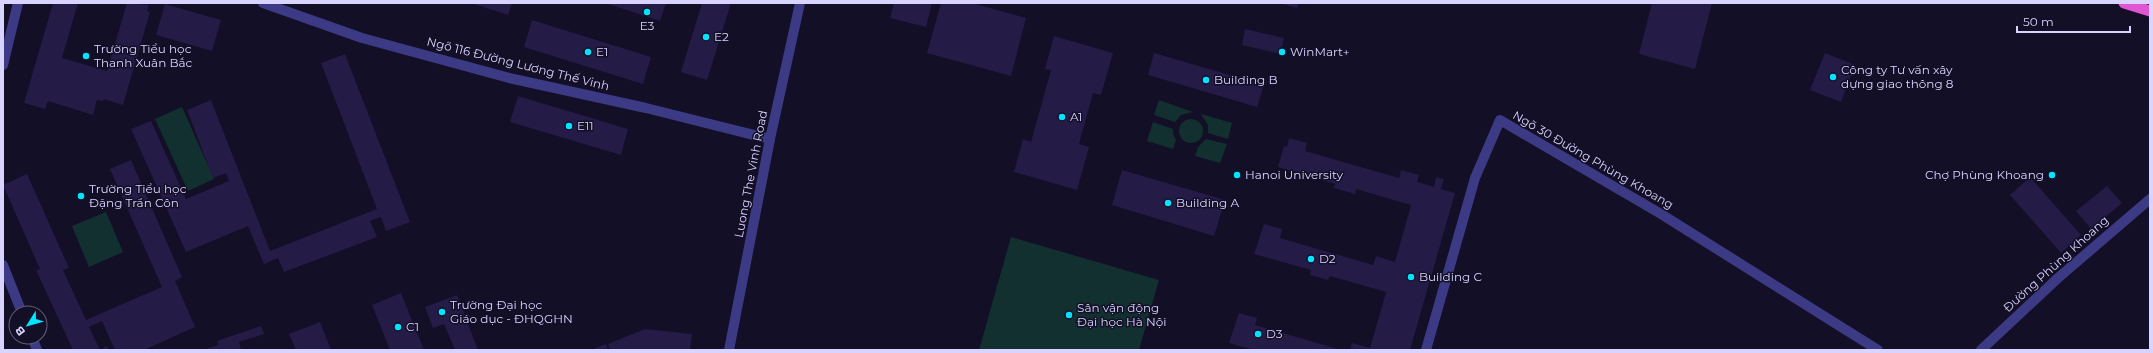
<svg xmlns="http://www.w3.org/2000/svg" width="2153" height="353" font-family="Montserrat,sans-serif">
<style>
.green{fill:#12302f}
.building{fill:#241b47}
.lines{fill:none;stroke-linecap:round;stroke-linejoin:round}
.minor{stroke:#3d3a85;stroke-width:10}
.tertiary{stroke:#3d3a85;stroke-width:10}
.trunk{stroke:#e055d1;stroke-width:11}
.poi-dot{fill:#00e5ff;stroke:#130f26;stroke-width:1.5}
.labels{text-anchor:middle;stroke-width:3;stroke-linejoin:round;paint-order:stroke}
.poi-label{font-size:12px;fill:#d9d4ff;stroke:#130f26;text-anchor:start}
.street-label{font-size:12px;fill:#d9d4ff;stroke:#130f26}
</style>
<rect width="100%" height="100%" fill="#130f26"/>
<g class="green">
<path d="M1159,100L1193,112L1181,115L1175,122L1154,115Z"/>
<path d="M182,107L214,179L188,191L155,119Z"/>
<path d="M1201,114L1232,123L1228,139L1208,133V125Z"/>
<circle cx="1191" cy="131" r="12"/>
<path d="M1153,122L1173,129V134L1176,140L1173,149L1147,141Z"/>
<path d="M1206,139L1227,144L1220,163L1195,156L1198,147Z"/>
<path d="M106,212L123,252L89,267L72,226Z"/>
<path d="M1011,237L1159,280L1139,350H979Z"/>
</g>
<g class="building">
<path d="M53,3H78L62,58L107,71L127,3L149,5L147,11L150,12L123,105L104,99L103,101L97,100L93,115L48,101L45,109L24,103Z"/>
<path d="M471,3H512L508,15Z"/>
<path d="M605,3H666L660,21Z"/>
<path d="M702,3H731L707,80L681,72Z"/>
<path d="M894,3H932L926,27L890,18Z"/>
<path d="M941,3H972L1026,18L1011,76L927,53Z"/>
<path d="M1279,3H1298L1297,8Z"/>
<path d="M1652,3H1712L1695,69L1639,54Z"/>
<path d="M165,4L221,20L212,51L156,35Z"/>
<path d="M532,20L651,57L643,84L524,47Z"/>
<path d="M1245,29L1284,38L1281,54L1242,45Z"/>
<path d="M1054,36L1113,53L1101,95L1093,93L1079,144L1089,147L1077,190L1014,172L1023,139L1031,142L1051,70L1045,69Z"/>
<path d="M1154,53L1264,85L1257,107L1148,75Z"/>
<path d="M1825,53L1855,65L1841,102L1810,90Z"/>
<path d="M345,54L410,222L386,231L381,217L370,221L377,237L284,272L278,258L264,264L248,226L186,252L131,129L151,121L186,199L229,181L226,173L213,178L187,110L211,100L270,251L377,209L321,63Z"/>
<path d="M518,96L628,129L621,155L510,122Z"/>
<path d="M1289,138L1307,143L1305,151L1399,178L1401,170L1419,175L1417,182L1434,187L1436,177L1444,179L1441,189L1455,193L1410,350H1350L1352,343L1370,348L1386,292L1330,276L1328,280L1310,275L1311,270L1254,254L1264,224L1282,229L1280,238L1373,265L1376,256L1395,262L1411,205L1356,189L1355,194L1334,188L1335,184L1278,167L1284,146L1287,147Z"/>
<path d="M131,160L182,277L175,281L195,327L144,350H115L102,321L89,327L100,350L107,346L108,350H73L36,270L40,269L3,185L27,174L69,268L63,270L86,320L162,287L110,169Z"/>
<path d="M1122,170L1225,200L1214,236L1112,205Z"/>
<path d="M2030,177L2081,235L2061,253L2010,195Z"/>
<path d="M2107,186L2122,203L2091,229L2076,211Z"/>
<path d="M401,293L424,350H390L372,305Z"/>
<path d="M457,295L478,350H455L444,324L433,328L425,307Z"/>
<path d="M1239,313L1257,318L1255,325L1341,350H1254L1229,343Z"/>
<path d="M320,322L331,350H296L289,334Z"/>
<path d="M261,326L264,334L239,342L241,350H203L218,345L217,341Z"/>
<path d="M645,329L692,334L690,350H610L608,344Z"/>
<path d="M606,344L608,350H591Z"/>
</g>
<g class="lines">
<g class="minor">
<path d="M263,3L362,38L509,78L646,108L770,139"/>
<path d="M3,65L18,3"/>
<path d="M3,265L22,313"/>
<path d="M32,337L37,350"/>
<path d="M1426,350L1475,178L1500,120L1661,214L1878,350"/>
</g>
<g class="tertiary">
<path d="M729,350L770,139L800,3"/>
<path d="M1981,350L2058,278L2150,199"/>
</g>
<path class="trunk" d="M2124,3L2150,11"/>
</g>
<g class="poi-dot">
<circle cx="647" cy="12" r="4"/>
<circle cx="706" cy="37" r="4"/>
<circle cx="588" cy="52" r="4"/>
<circle cx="1282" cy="52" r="4"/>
<circle cx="86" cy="56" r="4"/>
<circle cx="1833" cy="77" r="4"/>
<circle cx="1206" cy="80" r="4"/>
<circle cx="1062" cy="117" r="4"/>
<circle cx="569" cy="126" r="4"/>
<circle cx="1237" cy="175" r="4"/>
<circle cx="2052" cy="175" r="4"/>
<circle cx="81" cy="196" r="4"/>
<circle cx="1168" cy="203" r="4"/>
<circle cx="1311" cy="259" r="4"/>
<circle cx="1411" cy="277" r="4"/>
<circle cx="442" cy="312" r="4"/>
<circle cx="1069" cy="315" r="4"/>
<circle cx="398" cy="327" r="4"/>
<circle cx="1258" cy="334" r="4"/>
</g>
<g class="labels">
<g class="poi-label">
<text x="647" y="30" text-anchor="middle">E3</text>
<text x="714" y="41">E2</text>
<text x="94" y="53">Trường Tiểu học<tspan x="94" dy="14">Thanh Xuân Bắc</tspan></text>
<text x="596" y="56">E1</text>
<text x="1290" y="56">WinMart+</text>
<text x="1841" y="74">Công ty Tư vấn xây<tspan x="1841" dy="14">dựng giao thông 8</tspan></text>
<text x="1214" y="84">Building B</text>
<text x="1070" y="121">A1</text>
<text x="577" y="130">E11</text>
<text x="1245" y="179">Hanoi University</text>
<text x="2044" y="179" text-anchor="end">Chợ Phùng Khoang</text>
<text x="89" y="193">Trường Tiểu học<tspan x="89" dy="14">Đặng Trần Côn</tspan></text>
<text x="1176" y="207">Building A</text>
<text x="1319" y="263">D2</text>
<text x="1419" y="281">Building C</text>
<text x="450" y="309">Trường Đại học<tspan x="450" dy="14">Giáo dục - ĐHQGHN</tspan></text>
<text x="1077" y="312">Sân vận động<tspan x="1077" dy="14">Đại học Hà Nội</tspan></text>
<text x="406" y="331">C1</text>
<text x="1266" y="338">D3</text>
</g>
<g class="street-label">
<text transform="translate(518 64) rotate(14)" y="4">Ngõ 116 Đường Lương Thế Vinh</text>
<text transform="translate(1593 160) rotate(30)" y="4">Ngõ 30 Đường Phùng Khoang</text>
<text transform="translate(751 174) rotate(-79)" y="4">Luong The Vinh Road</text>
<text transform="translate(2056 264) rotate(-42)" y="4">Đường Phùng Khoang</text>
</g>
</g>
<rect width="2153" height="353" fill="none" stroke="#d9d4ff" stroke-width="8"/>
<g transform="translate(28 325) rotate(233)"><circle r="19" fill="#130f26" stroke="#625e7d"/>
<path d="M0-3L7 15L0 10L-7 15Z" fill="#00e5ff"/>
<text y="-6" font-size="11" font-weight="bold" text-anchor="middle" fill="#d9d4ff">B</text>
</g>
<path d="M2017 26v6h113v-6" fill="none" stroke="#d9d4ff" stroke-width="2"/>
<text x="2023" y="26" font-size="12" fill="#d9d4ff" stroke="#130f26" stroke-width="3" paint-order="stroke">50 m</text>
</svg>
